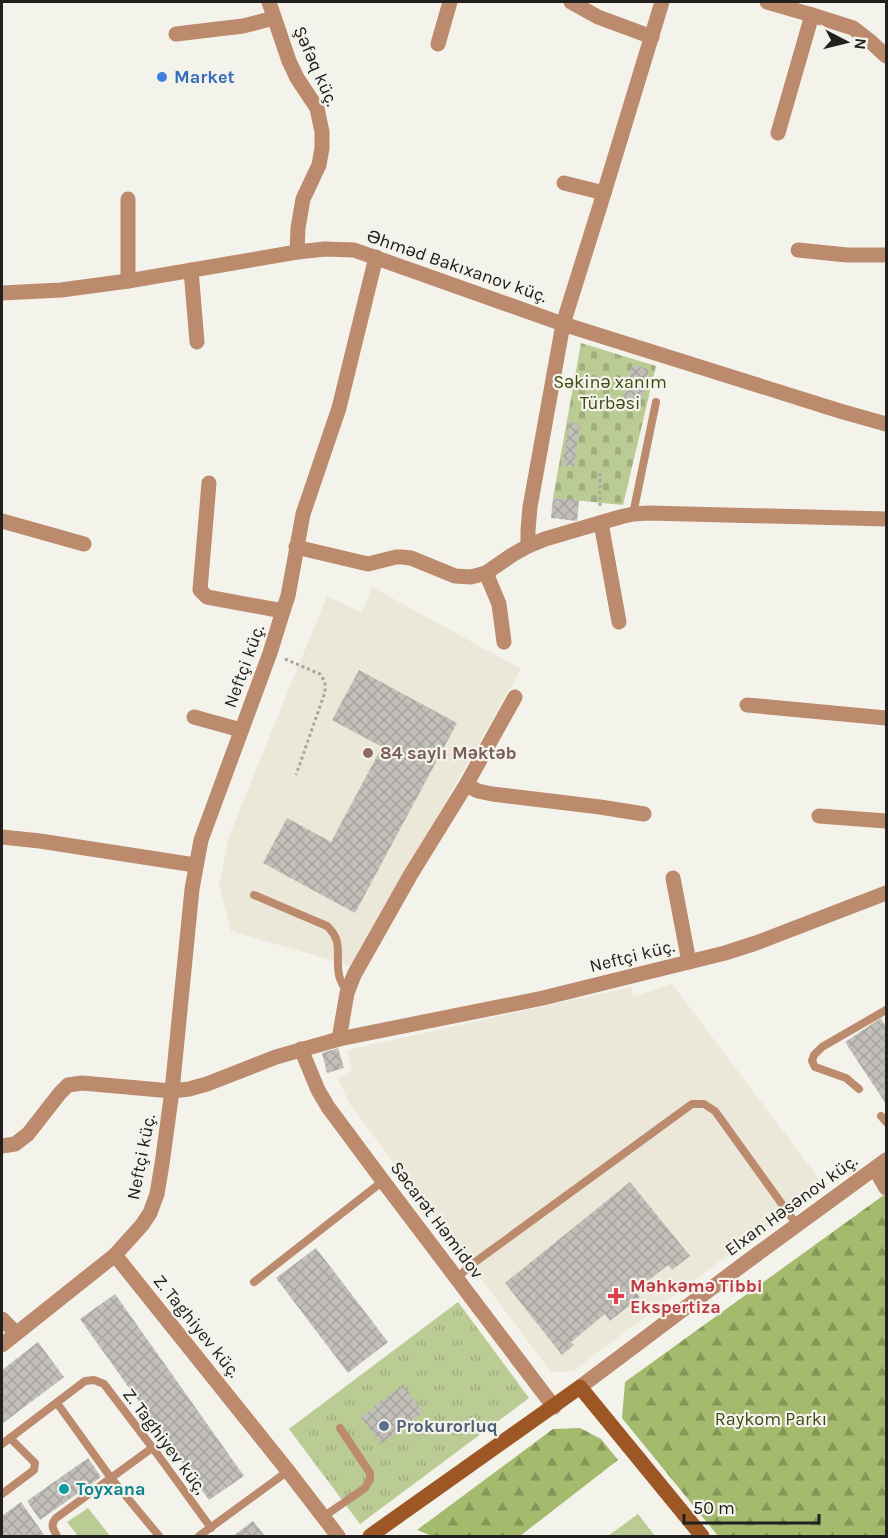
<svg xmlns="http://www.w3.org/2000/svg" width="888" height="1538" font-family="Karla,sans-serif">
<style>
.built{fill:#ebe8da}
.grass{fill:#bacb94}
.forest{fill:url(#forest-firs)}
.cemetery{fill:url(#cemetery-stones)}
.park{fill:url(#park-tufts)}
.building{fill:url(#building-cross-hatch)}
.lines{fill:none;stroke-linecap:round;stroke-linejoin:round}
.path{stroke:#a6a5a0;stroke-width:3;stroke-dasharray:3 3;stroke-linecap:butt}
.lane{stroke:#bc8a6c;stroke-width:8}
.street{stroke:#bc8a6c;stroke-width:15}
.secondary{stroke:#9d5725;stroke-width:15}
.shop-dot{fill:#3f7fe0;stroke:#f3f2eb;stroke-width:2}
.education-dot{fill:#8d6e63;stroke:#f3f2eb;stroke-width:2}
.health-dot{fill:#e0444e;stroke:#f3f2eb;stroke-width:2}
.service-dot{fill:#5c6f8a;stroke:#f3f2eb;stroke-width:2}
.culture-dot{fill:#0f9aa8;stroke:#f3f2eb;stroke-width:2}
.labels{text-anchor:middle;stroke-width:4.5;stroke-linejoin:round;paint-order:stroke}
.street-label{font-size:18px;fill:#21201e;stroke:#f3f2eb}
.shop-label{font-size:18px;font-weight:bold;fill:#366cbe;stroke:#f3f2eb;text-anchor:start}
.park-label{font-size:18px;fill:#3e4b12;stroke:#f3f2eb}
.education-label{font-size:18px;font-weight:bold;fill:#785e54;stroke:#f3f2eb;text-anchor:start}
.health-label{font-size:18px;font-weight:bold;fill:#be3a42;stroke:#f3f2eb;text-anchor:start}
.service-label{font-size:18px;font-weight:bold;fill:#4e5e75;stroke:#f3f2eb;text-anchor:start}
.culture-label{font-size:18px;font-weight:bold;fill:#0d838f;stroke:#f3f2eb;text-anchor:start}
</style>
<defs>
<pattern id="forest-firs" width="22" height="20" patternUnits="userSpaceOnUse" patternTransform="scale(1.5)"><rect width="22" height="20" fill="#a4ba6c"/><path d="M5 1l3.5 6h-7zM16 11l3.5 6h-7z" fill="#859758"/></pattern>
<pattern id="cemetery-stones" width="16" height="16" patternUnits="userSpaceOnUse" patternTransform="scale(1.5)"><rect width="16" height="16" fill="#bacb94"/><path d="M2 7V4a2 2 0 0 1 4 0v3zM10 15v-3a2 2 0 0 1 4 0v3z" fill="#a0ae7f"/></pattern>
<pattern id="park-tufts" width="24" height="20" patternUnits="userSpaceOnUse" patternTransform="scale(1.5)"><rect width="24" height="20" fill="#bacb94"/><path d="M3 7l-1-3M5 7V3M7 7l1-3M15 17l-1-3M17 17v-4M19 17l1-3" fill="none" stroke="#a0ae7f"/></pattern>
<pattern id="building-cross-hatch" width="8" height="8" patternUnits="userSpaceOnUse" patternTransform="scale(1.5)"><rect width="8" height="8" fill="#c2bfb9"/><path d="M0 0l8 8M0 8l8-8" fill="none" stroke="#a6a49f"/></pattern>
</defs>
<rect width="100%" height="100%" fill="#f3f2eb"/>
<g class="built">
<path d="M372,587L521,669L352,966L231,931L219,886L229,836L327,596L362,613Z"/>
<path d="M672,984L823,1184L573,1371L551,1372L349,1103L338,1078L352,1070L347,1050L631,987L633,997Z"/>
</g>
<g class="grass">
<path d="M88,1508L110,1536H78L67,1522Z"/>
<path d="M638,1514L655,1536H608Z"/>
</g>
<g class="forest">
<path d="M884,1195L886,1199V1536H718L622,1418L625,1382Z"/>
<path d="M580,1428L601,1439L618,1460L520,1536H432L417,1530L553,1429Z"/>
</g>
<path class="cemetery" d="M581,343L656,366L623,505L553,498Z"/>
<path class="park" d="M458,1302L529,1398L360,1524L289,1429Z"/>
<g class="building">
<path d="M632,365L649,369L639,410L622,406Z"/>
<path d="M569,422L580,424L574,467L562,465Z"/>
<path d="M553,498L579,500L577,521L551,518Z"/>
<path d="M359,670L457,723L355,913L263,863L287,818L331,842L382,747L332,720Z"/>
<path d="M881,1018L886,1027V1104L845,1042Z"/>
<path d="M338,1048L344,1068L327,1073L322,1053Z"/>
<path d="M630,1182L690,1256L672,1270L668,1265L635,1291L640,1297L610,1321L605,1314L571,1342L574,1345L562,1355L505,1283Z"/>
<path d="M316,1248L388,1342L348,1373L276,1278Z"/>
<path d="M115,1294L244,1476L209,1500L80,1319Z"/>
<path d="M38,1342L64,1377L2,1424V1370Z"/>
<path d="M403,1385L423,1412L381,1444L361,1417Z"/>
<path d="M88,1458L101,1477L40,1520L27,1501Z"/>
<path d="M21,1502L45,1536H2V1516Z"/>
<path d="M253,1521L265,1536H233Z"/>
</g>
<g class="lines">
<g class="path">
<path d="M600,473V507"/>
<path d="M285,659L320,674L325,682V692L296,775"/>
</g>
<g class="lane">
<path d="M633,514L656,402"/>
<path d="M254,895L327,926C344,942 335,955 339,975C340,981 344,987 347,992"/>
<path d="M859,1089L846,1078L815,1067L812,1061L814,1055L822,1047L886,1010"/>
<path d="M881,1116L886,1122"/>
<path d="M457,1278L471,1265L692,1104H704L715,1111L797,1225"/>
<path d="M254,1282L383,1181"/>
<path d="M57,1403L111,1478L159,1536"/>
<path d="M2,1444L10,1438"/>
<path d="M2,1494L34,1470L35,1463L10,1438L85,1381L94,1380L104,1384L158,1455L211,1528"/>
<path d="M323,1517L365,1488L370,1479V1473L340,1428"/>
<path d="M57,1536C53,1529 50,1525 56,1518L152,1448"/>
<path d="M199,1536L288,1471"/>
</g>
<g class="street">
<path d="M269,2L289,61L297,78L317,108L322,132V148L319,165L303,199L298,228L297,252"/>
<path d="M571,2L598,17L652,37"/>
<path d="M767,2L812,15L853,28L871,42L886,56"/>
<path d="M176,34L243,26L274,18"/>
<path d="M438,44L450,2"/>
<path d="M778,133L812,15"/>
<path d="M564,183L604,193"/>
<path d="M128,199V281"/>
<path d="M798,250L847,255H886"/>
<path d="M191,270L197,342"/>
<path d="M2,293L61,290L128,281L297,252L325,249L354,250L563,324L840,411L886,424"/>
<path d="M209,483L200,590L207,597L283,611"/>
<path d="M2,521L84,544"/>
<path d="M601,523L619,622"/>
<path d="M528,546V530L530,507L563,324L604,193L662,2"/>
<path d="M296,547L368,564L396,557H402L411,558L455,576L471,577L486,573L512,555L528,546L545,539L620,517L633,514L649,513L886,519"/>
<path d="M486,573L499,604L504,642"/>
<path d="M747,705L886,718"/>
<path d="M194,717L241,730"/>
<path d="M466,785L478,791L492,794L600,807L644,814"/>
<path d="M819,816L886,821"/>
<path d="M2,837L40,841L195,865"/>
<path d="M673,878L689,962"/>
<path d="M339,1039L347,993L354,975L411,874L466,785L515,697"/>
<path d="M301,1049L318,1090L328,1107L383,1181L554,1407"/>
<path d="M2,1146L15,1144L28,1134L60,1093L68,1085L82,1083L172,1091L189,1089L207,1084L276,1057L339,1039L543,998L725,953L756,943L886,893"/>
<path d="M875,1169L886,1188"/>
<path d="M115,1255L142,1225L150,1213L157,1194L162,1164L172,1091L192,889L201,840L270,653L283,611L288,596L303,514L339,408L376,257"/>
<path d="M2,1319L16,1333"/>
<path d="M2,1345L115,1255L288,1471L338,1536"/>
<path d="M580,1387L745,1263L886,1160"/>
</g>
<path class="secondary" d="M370,1536L580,1387L702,1536"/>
</g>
<circle class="shop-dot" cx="162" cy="77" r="6"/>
<circle class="education-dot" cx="368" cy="753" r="6"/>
<path class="health-dot" d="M613 1287h6v6h6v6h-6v6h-6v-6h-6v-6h6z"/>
<circle class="service-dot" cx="384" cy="1426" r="6"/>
<circle class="culture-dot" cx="64" cy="1489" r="6"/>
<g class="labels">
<g class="street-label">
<text transform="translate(316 66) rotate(66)" y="6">Şəfəq küç.</text>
<text transform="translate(457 266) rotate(19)" y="6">Əhməd Bakıxanov küç.</text>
<text transform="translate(244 666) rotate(-70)" y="6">Neftçi küç.</text>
<text transform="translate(632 956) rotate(-14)" y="6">Neftçi küç.</text>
<text transform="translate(141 1157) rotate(-79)" y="6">Neftçi küç.</text>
<text transform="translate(791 1205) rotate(-36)" y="6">Elxan Həsənov küç.</text>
<text transform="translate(437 1220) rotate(53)" y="6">Səcarət Həmidov</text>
<text transform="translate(197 1326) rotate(51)" y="6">Z. Taghiyev küç.</text>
<text transform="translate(165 1441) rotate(53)" y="6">Z. Taghiyev küç,</text>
</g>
<g class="shop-label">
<text x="174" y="83">Market</text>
</g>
<g class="park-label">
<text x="610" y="388">Səkinə xanım<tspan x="610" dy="21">Türbəsi</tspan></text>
<text x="771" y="1425">Raykom Parkı</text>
</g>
<g class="education-label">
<text x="380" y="759">84 saylı Məktəb</text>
</g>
<g class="health-label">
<text x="630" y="1292">Məhkəmə Tibbi<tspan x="630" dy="21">Ekspertiza</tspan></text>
</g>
<g class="service-label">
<text x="396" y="1432">Prokurorluq</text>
</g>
<g class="culture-label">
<text x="76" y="1495">Toyxana</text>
</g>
</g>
<rect width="888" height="1538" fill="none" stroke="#21201e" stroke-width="6"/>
<g transform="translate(846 42) rotate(97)" stroke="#f3f2eb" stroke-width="4.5" paint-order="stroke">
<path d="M0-4.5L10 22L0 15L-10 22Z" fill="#21201e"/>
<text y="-9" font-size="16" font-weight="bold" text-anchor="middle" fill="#21201e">N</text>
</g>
<path d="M684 1514v9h135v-9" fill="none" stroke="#21201e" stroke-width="3"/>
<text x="693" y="1514" font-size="18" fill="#21201e" stroke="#f3f2eb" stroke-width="4.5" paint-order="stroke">50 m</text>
</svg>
